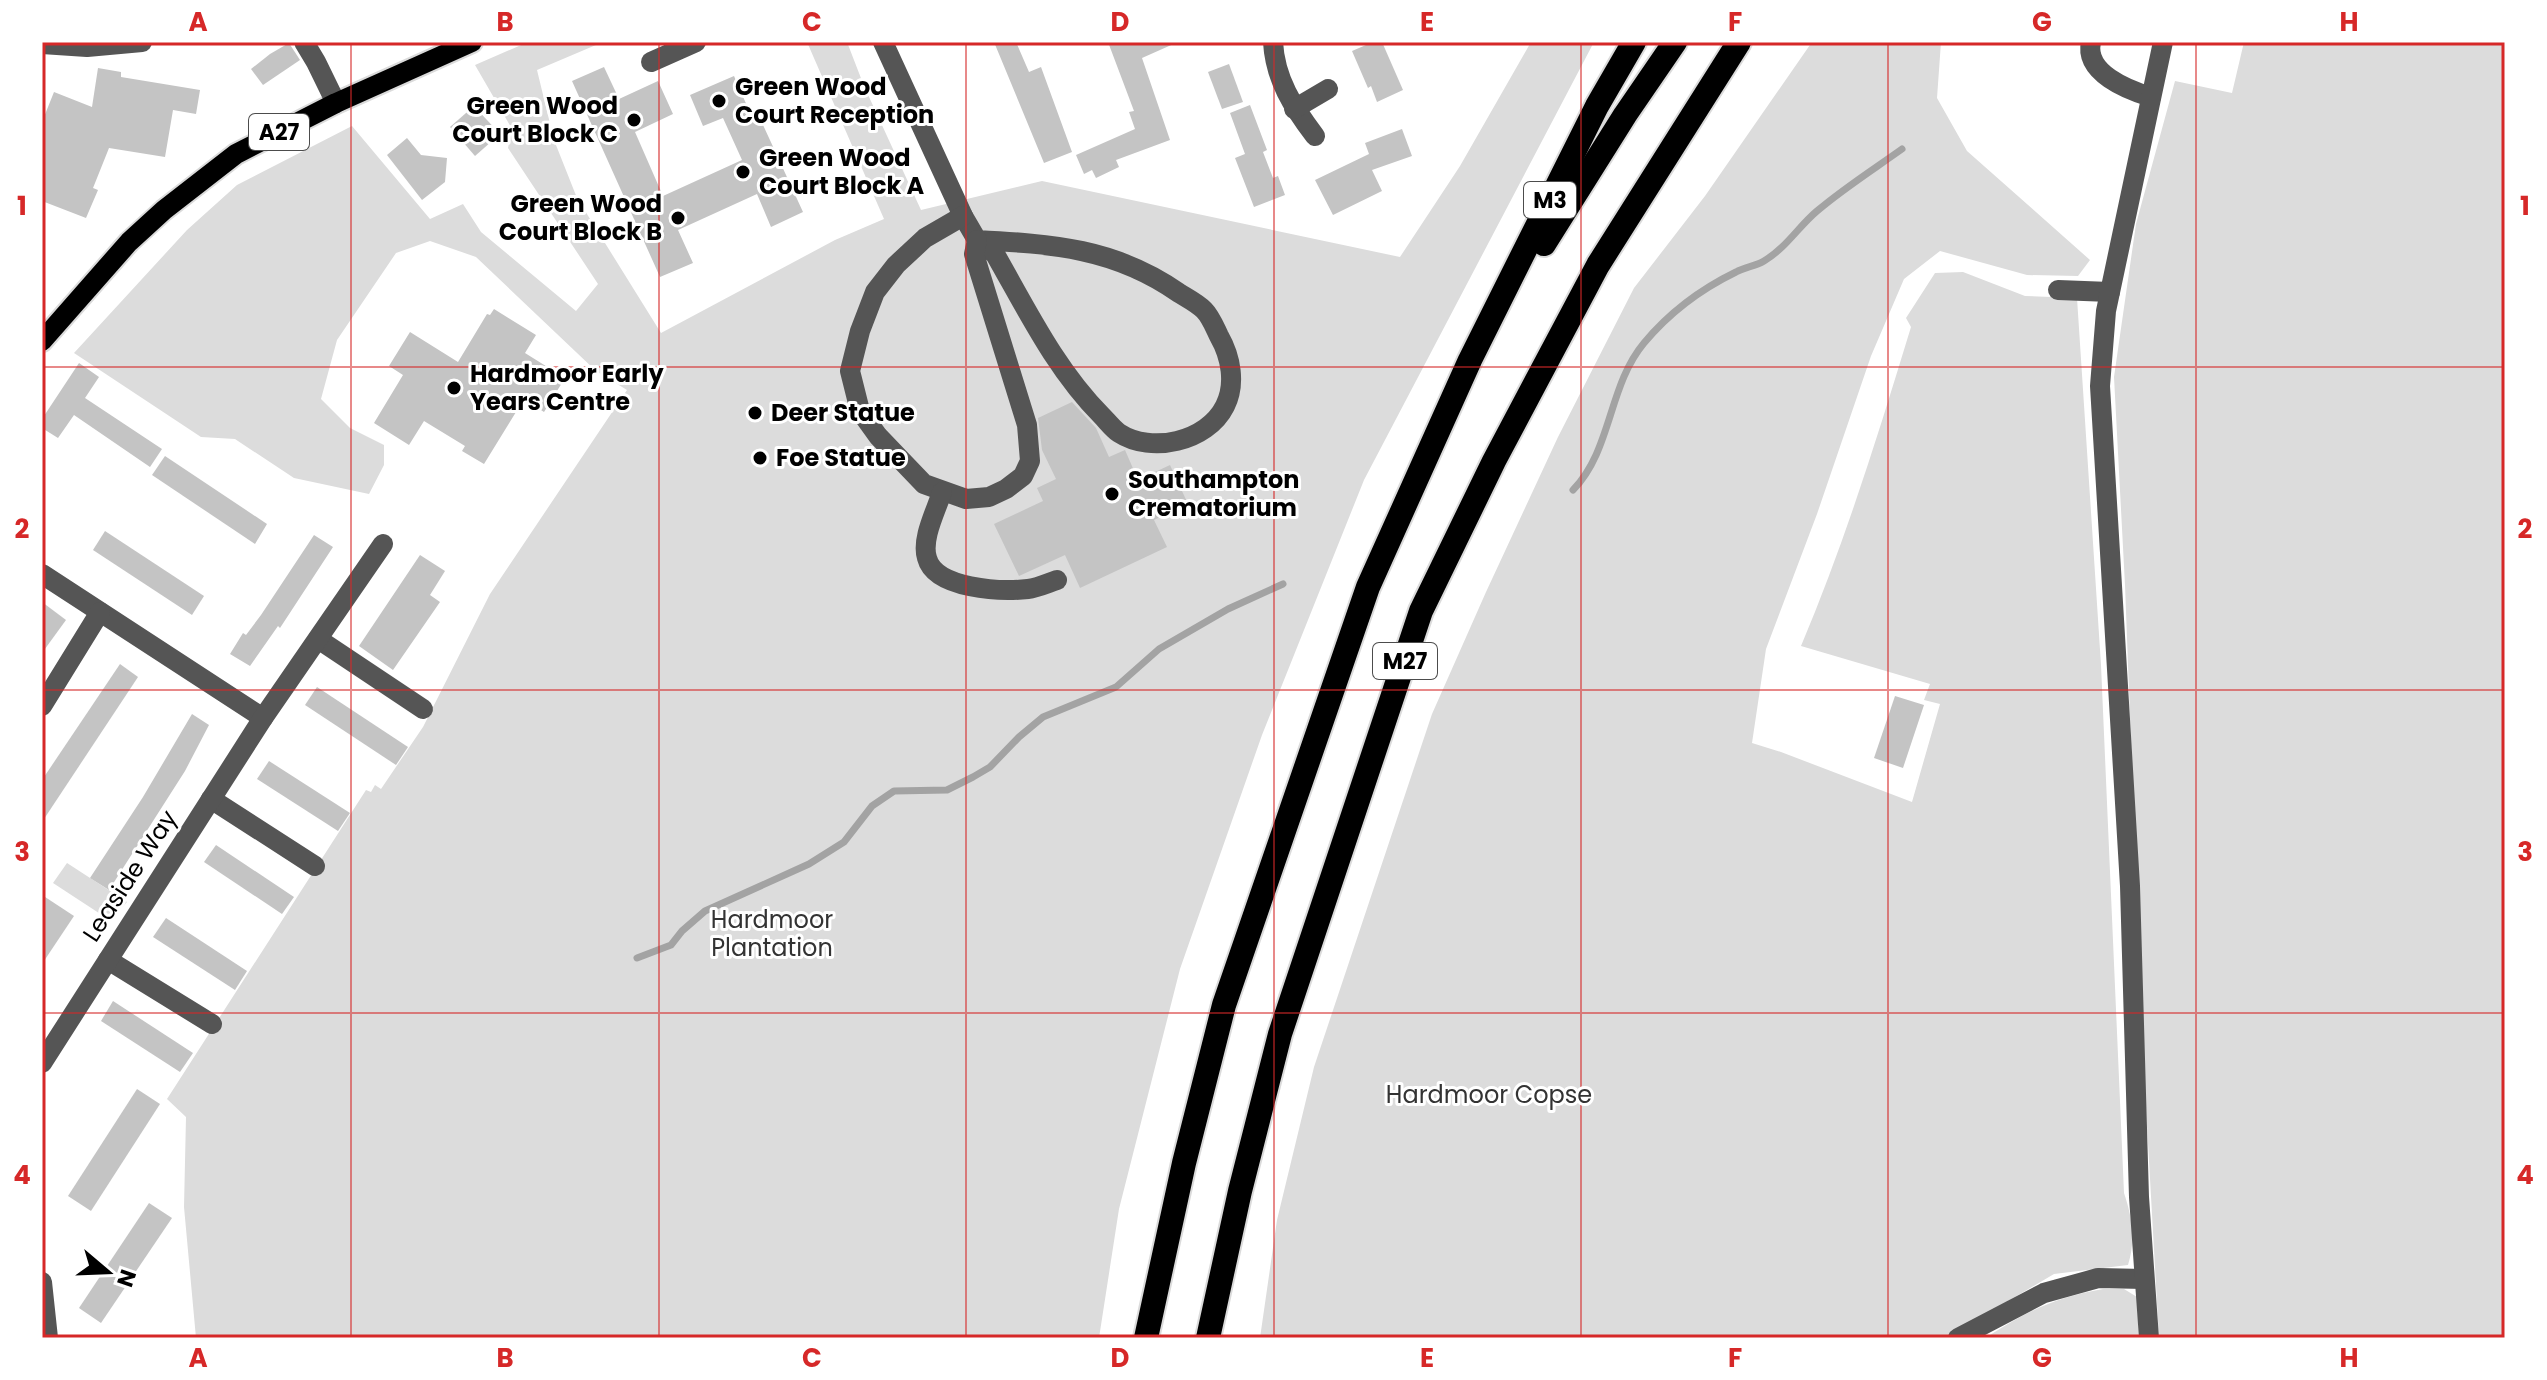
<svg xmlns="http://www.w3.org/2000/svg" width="2547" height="1380" font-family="Poppins,sans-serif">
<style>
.green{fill:#dcdcdc}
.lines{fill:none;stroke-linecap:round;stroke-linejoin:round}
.stream{stroke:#a3a3a3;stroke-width:7}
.building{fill:#c4c4c4}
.major-casing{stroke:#dbdbdb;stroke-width:24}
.highway-casing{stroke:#dbdbdb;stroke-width:28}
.minor{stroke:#555;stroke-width:20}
.major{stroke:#000;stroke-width:20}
.highway{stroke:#000;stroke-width:24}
.grid{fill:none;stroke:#d62828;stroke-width:2;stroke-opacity:0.55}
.poi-dot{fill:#000;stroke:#fff;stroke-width:3}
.labels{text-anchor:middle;stroke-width:6;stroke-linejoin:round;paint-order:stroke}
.shield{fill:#fff;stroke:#4c4c4c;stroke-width:2}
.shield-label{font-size:22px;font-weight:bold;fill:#000}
.poi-label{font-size:24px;font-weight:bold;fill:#000;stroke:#fff;text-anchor:start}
.street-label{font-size:24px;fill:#000;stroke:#fff}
.park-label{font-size:24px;fill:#333;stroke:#fff}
.neatline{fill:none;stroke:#d62828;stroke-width:3}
.grid-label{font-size:26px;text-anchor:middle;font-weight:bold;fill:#d62828}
</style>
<rect width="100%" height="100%" fill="#fff"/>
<g class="green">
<path d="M528,42H603L537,70L554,140L577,198L661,333L835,240L884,219L807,42H847L864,86L921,210L1042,181L1400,257L1460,166L1531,42H1594L1364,480L1262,735L1180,969L1119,1209L1099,1338H196L184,1207L186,1117L167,1099L366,790L371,792L375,785L381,789L423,727L490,594L627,390L596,371L476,257L430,241L396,253L337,340L321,399L350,428L384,445V465L369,494L294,478L235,439L201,437L74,353L187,230L237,185L352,126L430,219L463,204L481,232L576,311L598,284L508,148L512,129L475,65Z"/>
<path d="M1812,42H1941L1937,98L1967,151L2090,260L2078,276L2027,275L1940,251L1904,279L1871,356L1817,514L1766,649L1752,743L1781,752L1912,802L1940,704L1924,700L1930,684L1801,646C1845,542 1878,435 1911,327L1906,318L1935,273L1963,272L2025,296L2077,298L2101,665L2124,1193C2132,1217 2136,1240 2128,1265L2054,1274L1945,1338H1260L1277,1220L1314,1067L1432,714L1486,592L1558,437L1634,288L1705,196Z"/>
<path d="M2244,42H2505V1338H2159L2142,1037L2125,585L2114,377L2136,224L2175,81L2232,93Z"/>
<path d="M67,863L127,902C122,910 114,909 108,919L53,883Z"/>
<path d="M2103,1289H2124L2137,1297L2139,1338H1990V1335C2029,1310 2057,1297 2103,1289Z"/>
</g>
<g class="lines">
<g class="stream">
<path d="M1573,490C1612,450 1608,386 1644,343C1669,313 1701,289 1736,272C1745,267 1756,266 1764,261C1787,247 1798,227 1817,211C1844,188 1874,169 1902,149"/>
<path d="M637,958L671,945L682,931L705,911L809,864L844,842L872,806L894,791L947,790L973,777L990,767L1019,737L1043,717L1116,687L1159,649L1228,609L1283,584"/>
</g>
</g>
<g class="building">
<path d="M994,42H1016L1029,72L1041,67L1072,152L1044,163Z"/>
<path d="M1108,42H1178L1142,58L1170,140L1116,160L1119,167L1096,178L1092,170L1084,174L1076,155L1135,129L1129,112L1134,111Z"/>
<path d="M1373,42H1382L1403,90L1377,102L1371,86L1368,88L1352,51Z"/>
<path d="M289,43L300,60L263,85L251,69L270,54Z"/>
<path d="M1229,64L1243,102L1222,109L1208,72Z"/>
<path d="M604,67L619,99L658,81L673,114L635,132L663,196L742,160L723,118L703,126L690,95L734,76L751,115L757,112L803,212L771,227L757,194L678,230L693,263L660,277L572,81Z"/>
<path d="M98,68L121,72V77L200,90L196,114L173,110L165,157L109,148L93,188L98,190L86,218L42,201V122L54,92L92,107Z"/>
<path d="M1250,105L1267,150L1263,152L1273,178L1278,176L1285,195L1254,207L1235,158L1245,154L1230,113Z"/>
<path d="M474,106L500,134L475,156L450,127Z"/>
<path d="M1402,129L1412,156L1372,170L1382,191L1333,215L1315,180L1369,154L1365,143Z"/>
<path d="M407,138L421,155L447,158L445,182L422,200L387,155Z"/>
<path d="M494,309L536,335L525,353L565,378L544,412L524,399L484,464L462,451L465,446L424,421L409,445L374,423L403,375L389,366L410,332L458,362L487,314L490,315Z"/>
<path d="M79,363L99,377L85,398L162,449L150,467L74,415L58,438L42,428V419Z"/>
<path d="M1072,402L1096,428L1109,457L1125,450L1138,480L1170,465L1188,504L1154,520L1167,547L1080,588L1065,555L1019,576L994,524L1043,501L1037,488L1056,479L1042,450L1038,418Z"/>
<path d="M165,456L267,524L255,544L152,475Z"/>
<path d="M105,531L204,596L192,615L93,550Z"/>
<path d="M314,535L333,547L280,628L278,626L250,666L230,654L243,633L246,635L261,615Z"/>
<path d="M420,555L445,571L430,595L440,602L393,670L359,646Z"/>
<path d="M42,602L66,620L42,653Z"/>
<path d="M120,664L138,677L42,822V780Z"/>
<path d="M317,687L408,747L396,765L305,705Z"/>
<path d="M1895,696L1924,705L1903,768L1874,758Z"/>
<path d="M192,714L209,725L185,771L109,890L90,878L143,797Z"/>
<path d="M269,761L350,813L338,831L257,779Z"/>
<path d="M216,845L294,897L282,914L204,862Z"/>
<path d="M42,895L74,916L42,964Z"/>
<path d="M166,918L247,971L235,990L153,937Z"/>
<path d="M113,1001L193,1053L180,1072L101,1021Z"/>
<path d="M137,1089L160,1104L91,1211L68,1196Z"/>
<path d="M149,1203L172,1218L101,1323L79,1308Z"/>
</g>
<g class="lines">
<defs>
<path id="major" d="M42,341L129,242L164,210L236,154L336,103L472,42"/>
<g id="highway">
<path d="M1544,244L1625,115L1675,42"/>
<path d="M1146,1338L1184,1163L1224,1005L1368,587L1470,360L1597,106L1634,42"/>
<path d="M1208,1338L1240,1191L1280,1034L1421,611L1494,461L1598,265L1739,42"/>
</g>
</defs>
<use href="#major" class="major-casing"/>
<use href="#highway" class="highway-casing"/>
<g class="minor">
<path d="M304,42L316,62L336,103"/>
<path d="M883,42L963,216L977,240L995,254C1027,310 1056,370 1102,416C1107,421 1113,429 1119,433C1151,454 1207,442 1225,406C1236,384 1231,357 1219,336C1215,328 1211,317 1204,310C1197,303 1187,298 1179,293C1115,248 1052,244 977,240"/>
<path d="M1273,42C1275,79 1293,107 1315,136"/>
<path d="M2091,42C2084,73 2128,90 2151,97"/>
<path d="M42,44L87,47L142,42"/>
<path d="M651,62L696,42"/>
<path d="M1294,109L1328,89"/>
<path d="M963,216L925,238L896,265L875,292L860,331L850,371L860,411L878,436L924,484L966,499L989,497L1006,489L1023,476L1030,461L1027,425L974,254L977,240"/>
<path d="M2058,290L2110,292"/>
<path d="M942,492C936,511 921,539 927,558C935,589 1001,592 1028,589C1037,588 1048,583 1057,580"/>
<path d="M42,574L263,718"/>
<path d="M318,639L423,709"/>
<path d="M42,706L100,612"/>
<path d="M211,799L315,866"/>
<path d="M108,960L212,1024"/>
<path d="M42,1063L263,718L383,544"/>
<path d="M42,1282L48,1338"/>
<path d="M1958,1338L2044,1293L2098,1278L2144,1279"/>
<path d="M2149,1338L2139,1197L2130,886L2100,386L2106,311L2163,42"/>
</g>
<use href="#major" class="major"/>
<use href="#highway" class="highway"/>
</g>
<path class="grid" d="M351,42V1338M659,42V1338M966,42V1338M1274,42V1338M1581,42V1338M1888,42V1338M2196,42V1338M42,367H2505M42,690H2505M42,1013H2505"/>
<g class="poi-dot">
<circle cx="719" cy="101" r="8"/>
<circle cx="634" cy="120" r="8"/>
<circle cx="743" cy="172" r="8"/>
<circle cx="678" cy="218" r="8"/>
<circle cx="454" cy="388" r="8"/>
<circle cx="755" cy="413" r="8"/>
<circle cx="760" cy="458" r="8"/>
<circle cx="1112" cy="494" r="8"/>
</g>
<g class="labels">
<g class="shield">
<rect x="249" y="114" width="60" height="36" rx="6"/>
<rect x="1524" y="182" width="52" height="36" rx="6"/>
<rect x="1373" y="643" width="64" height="36" rx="6"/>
</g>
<g class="shield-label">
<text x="279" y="140">A27</text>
<text x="1550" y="208">M3</text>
<text x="1405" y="669">M27</text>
</g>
<g class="poi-label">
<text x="735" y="95">Green Wood<tspan x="735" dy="28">Court Reception</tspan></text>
<text x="618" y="114" text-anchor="end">Green Wood<tspan x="618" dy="28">Court Block C</tspan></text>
<text x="759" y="166">Green Wood<tspan x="759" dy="28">Court Block A</tspan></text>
<text x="662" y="212" text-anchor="end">Green Wood<tspan x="662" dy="28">Court Block B</tspan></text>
<text x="470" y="382">Hardmoor Early<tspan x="470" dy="28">Years Centre</tspan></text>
<text x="771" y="421">Deer Statue</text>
<text x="776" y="466">Foe Statue</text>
<text x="1128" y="488">Southampton<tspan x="1128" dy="28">Crematorium</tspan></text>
</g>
<g class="street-label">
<text transform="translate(130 876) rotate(-57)" y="8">Leaside Way</text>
</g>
<g class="park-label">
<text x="772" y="928">Hardmoor<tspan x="772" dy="28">Plantation</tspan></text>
<text x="1489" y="1103">Hardmoor Copse</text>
</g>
</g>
<rect width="2547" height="1380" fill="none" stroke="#ffffff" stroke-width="88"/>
<g transform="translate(108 1272) rotate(109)" stroke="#ffffff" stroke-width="6" paint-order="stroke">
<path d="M0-6L14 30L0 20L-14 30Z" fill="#000000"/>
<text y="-12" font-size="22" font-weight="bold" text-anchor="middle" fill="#000000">N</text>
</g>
<rect x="44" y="44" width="2459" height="1292" class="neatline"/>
<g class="grid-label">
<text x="198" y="31">A</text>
<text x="505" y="31">B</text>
<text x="812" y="31">C</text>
<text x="1120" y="31">D</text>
<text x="1427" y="31">E</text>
<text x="1735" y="31">F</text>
<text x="2042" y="31">G</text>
<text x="2349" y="31">H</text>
<text x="22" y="215">1</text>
<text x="2525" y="215">1</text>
<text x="22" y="538">2</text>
<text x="2525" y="538">2</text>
<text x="22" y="861">3</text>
<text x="2525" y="861">3</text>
<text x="22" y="1184">4</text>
<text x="2525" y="1184">4</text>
<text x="198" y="1367">A</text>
<text x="505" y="1367">B</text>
<text x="812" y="1367">C</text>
<text x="1120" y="1367">D</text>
<text x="1427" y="1367">E</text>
<text x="1735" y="1367">F</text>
<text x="2042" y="1367">G</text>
<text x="2349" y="1367">H</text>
</g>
</svg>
